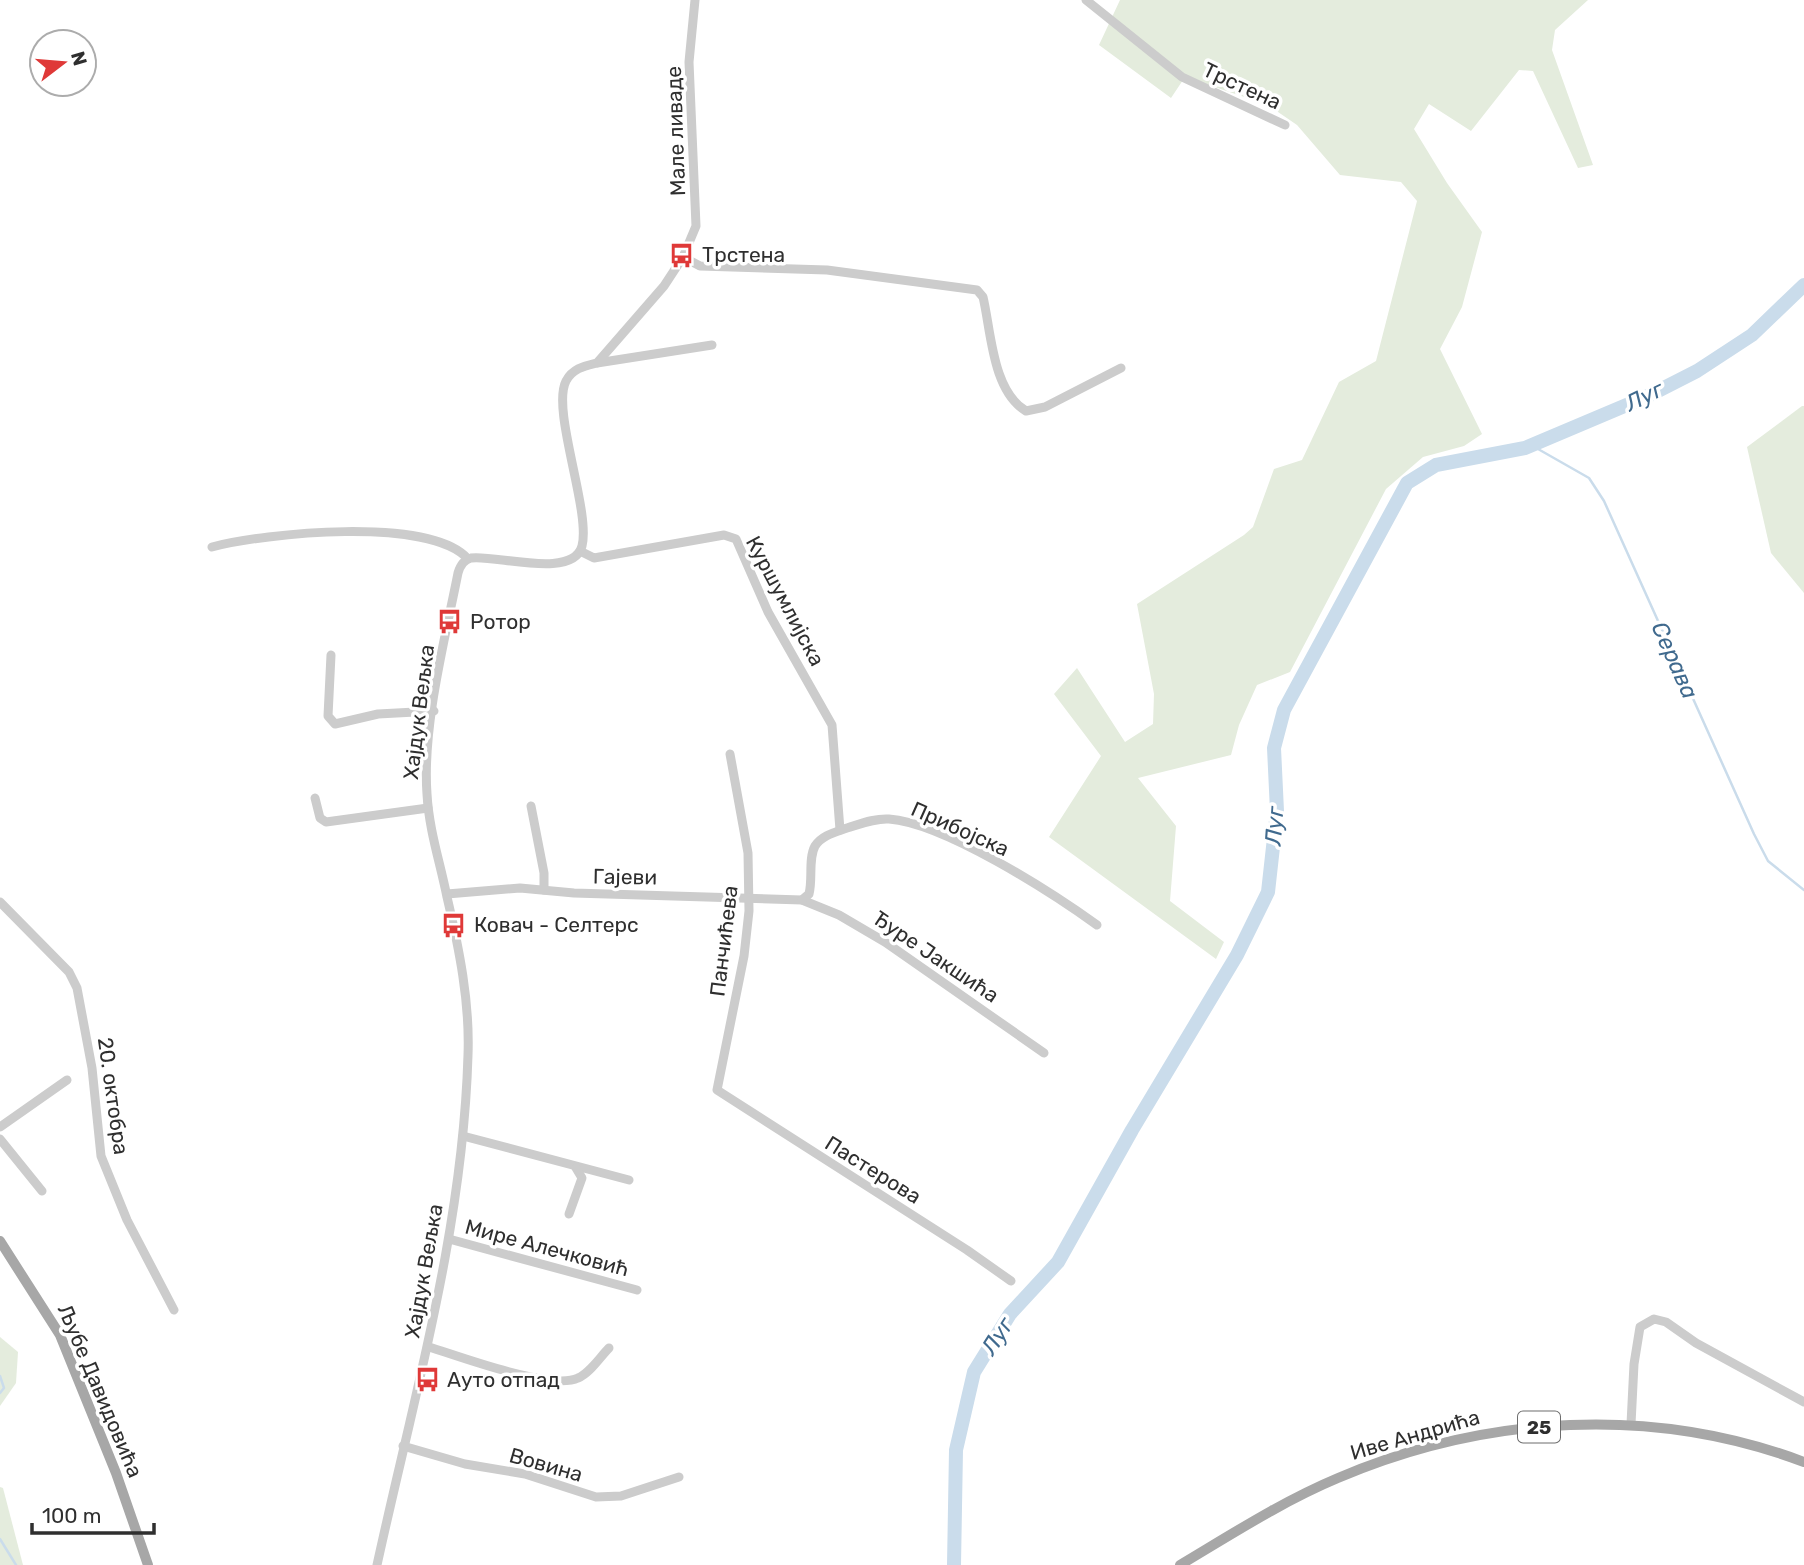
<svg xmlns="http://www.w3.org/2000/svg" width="1804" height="1565" font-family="Rubik,sans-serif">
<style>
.green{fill:#e4ecdd}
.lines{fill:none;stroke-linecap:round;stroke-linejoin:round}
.stream{stroke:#cadceb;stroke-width:2.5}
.river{stroke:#cadceb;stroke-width:14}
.minor{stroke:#ccc;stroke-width:9}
.major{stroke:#a7a7a7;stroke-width:10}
.labels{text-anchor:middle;stroke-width:7;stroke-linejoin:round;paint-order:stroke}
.shield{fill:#fff;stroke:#6d6d6d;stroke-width:2}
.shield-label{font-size:19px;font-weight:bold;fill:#2f2f2f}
.street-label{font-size:21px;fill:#2f2f2f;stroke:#fff}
.poi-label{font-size:21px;fill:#2f2f2f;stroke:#fff;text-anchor:start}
.water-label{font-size:23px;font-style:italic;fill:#406a8e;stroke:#fff}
</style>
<rect width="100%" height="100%" fill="#fff"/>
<g class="green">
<path d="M1120,0H1588L1555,30L1552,50L1593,165L1578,168L1533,71L1519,70L1471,131L1429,104L1414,129L1447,183L1482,232L1462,307L1440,349L1482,434L1464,446L1423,457L1386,489L1290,672L1257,685L1239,725L1231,755L1138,778L1176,826L1170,901L1224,942L1216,959L1049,837L1101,756L1054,694L1077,668L1125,742L1153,724L1154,694L1137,604L1244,535L1253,527L1274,469L1302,460L1339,382L1376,361L1417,201L1401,182L1340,175L1297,125L1268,105L1185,77L1171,98L1099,45Z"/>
<path d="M1802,406H1804V593L1771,553L1747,447Z"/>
<path d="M0,1337L18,1352L16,1383L0,1406Z"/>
<path d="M0,1487L3,1488L23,1565H0Z"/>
</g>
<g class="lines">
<g class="stream">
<path d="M1531,445L1589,478L1604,501L1754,834L1768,861L1804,890"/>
<path d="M0,1376L4,1388L0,1393"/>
<path d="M0,1539L16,1565"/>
</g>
<path class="river" d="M954,1565L956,1450L974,1372L1010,1314L1058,1262L1132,1130L1237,955L1268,892L1277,811L1274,748L1284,710L1407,483L1436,465L1525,448L1648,396L1697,371L1752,335L1804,285"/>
<g class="minor">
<path d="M1086,0L1182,77L1285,125"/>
<path d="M683,257L700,266L827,270L977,290L983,297C991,330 992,391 1026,411L1045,407L1121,368"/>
<path d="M597,363L664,286L683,257L696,226L689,62L695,0"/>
<path d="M212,547C264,533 430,516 468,559"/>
<path d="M580,551L594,558L724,535L736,539L768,612L832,725L840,830"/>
<path d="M331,655L328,716L335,724L378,714L434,711"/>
<path d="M730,754L748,853L749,911L744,956L717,1090L967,1250L1011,1281"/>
<path d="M315,798L320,818L326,822L428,808"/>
<path d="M531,806L544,873V890"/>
<path d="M447,894L520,888L574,893L802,900L839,915L885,942L1044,1053"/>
<path d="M802,900L809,894C813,879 808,859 815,846C822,835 836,832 847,828C860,824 875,818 889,819C944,823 1051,892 1097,925"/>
<path d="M0,902L69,972L77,988L92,1068L101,1156L127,1220L174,1310"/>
<path d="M0,1127L67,1080"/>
<path d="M463,1136L629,1180"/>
<path d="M0,1139L42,1191"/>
<path d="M569,1214L582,1178L576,1168"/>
<path d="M449,1239L637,1290"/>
<path d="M429,1347C459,1356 551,1391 578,1378C590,1373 600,1357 609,1348"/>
<path d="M1631,1424L1634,1364L1640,1327L1654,1319L1666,1322L1696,1343L1804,1402"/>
<path d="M403,1446L465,1464L525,1474L596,1497L621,1496L679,1477"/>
<path d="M377,1565C414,1396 463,1229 468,1055C470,1002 459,948 447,897C440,862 429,830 427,794C422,727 445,639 458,573C460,566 463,560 471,558C494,554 573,580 582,546C591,511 551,410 566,381C573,368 585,366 597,363L712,345"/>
</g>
<g class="major">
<path d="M0,1241L60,1335L116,1473L148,1565"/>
<path d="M1180,1565C1232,1534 1283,1501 1338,1478C1486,1415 1653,1405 1804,1462"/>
</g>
</g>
<defs>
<symbol id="bus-bare" viewBox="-9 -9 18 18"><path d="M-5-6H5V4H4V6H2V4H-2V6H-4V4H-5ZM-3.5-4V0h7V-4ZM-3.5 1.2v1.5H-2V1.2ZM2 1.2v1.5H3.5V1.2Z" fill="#df3938" stroke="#fff" stroke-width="2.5" paint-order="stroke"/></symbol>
</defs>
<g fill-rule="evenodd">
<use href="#bus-bare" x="664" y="238" width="35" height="35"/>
<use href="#bus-bare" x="432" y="604" width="35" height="35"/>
<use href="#bus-bare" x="436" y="908" width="35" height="35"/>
<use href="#bus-bare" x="410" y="1362" width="35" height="35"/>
</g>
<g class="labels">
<rect class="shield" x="1518" y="1411.5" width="42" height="31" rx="5"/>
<g class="shield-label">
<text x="1539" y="1434">25</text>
</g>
<g class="street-label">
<text transform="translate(1242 86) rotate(25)" y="7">Трстена</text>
<text transform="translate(676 131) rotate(-92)" y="7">Мале ливаде</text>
<text transform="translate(785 601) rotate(62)" y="7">Куршумлијска</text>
<text transform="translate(419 712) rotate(-83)" y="7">Хајдук Вељка</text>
<text transform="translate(960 829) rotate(24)" y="7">Прибојска</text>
<text transform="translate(625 877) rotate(1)" y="7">Гајеви</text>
<text transform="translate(724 941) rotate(-83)" y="7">Панчићева</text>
<text transform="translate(936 957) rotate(34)" y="7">Ђуре Јакшића</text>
<text transform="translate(113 1096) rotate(82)" y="7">20. октобра</text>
<text transform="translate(873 1170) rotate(32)" y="7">Пастерова</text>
<text transform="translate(547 1248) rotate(15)" y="7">Мире Алечковић</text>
<text transform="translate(424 1271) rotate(-80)" y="7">Хајдук Вељка</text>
<text transform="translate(100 1391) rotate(67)" y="7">Љубе Давидовића</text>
<text transform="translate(1415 1435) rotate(-16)" y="7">Иве Андрића</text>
<text transform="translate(546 1465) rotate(16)" y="7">Вовина</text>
</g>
<g class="poi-label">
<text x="702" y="262">Трстена</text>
<text x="470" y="629">Ротор</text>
<text x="474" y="932">Ковач - Селтерс</text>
<text x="447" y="1387">Ауто отпад</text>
</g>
<g class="water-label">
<text transform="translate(1644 396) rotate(-26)" y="8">Луг</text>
<text transform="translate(1675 660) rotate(66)" y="8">Серава</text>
<text transform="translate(1274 826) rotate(-86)" y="8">Луг</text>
<text transform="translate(997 1336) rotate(-57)" y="8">Луг</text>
</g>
</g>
<g transform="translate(63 63) rotate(74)"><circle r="33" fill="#ffffff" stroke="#acacac" stroke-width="2"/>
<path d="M0-5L12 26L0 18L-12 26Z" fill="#df3938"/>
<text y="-10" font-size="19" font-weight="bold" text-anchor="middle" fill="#2f2f2f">N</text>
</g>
<path d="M32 1523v10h122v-10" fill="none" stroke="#2f2f2f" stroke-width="3.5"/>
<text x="42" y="1523" font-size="21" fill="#2f2f2f" stroke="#ffffff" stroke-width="5" paint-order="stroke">100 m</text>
</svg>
